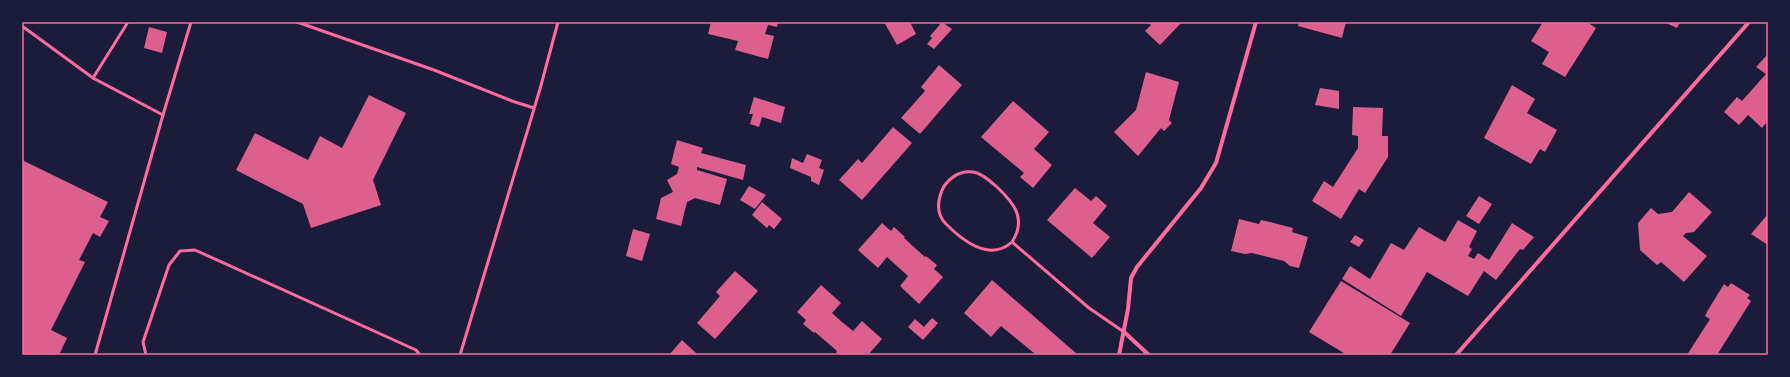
<svg xmlns="http://www.w3.org/2000/svg" width="1790" height="377" font-family="Roboto,sans-serif">
<style>
.building{fill:#dd5f8e}
.lines{fill:none;stroke-linecap:round;stroke-linejoin:round}
.service{stroke:#ff6b9d;stroke-width:3}
.minor{stroke:#ff6b9d;stroke-width:4}
.neatline{fill:none;stroke:#ff6b9d;stroke-width:1.5}
</style>
<rect width="100%" height="100%" fill="#1b1b3a"/>
<g class="building">
<path d="M711,22H778L777,27L768,25L765,34L774,36L768,59L735,50L738,41L708,34Z"/>
<path d="M884,22H910L916,34L897,45Z"/>
<path d="M942,22L952,29L934,49L927,44L932,38L930,36Z"/>
<path d="M1147,22H1182L1160,45L1145,31L1151,25Z"/>
<path d="M1299,22H1346L1342,38L1298,26Z"/>
<path d="M1543,22H1587L1596,28L1565,77L1542,64L1549,52L1531,41Z"/>
<path d="M1664,22H1680L1677,28Z"/>
<path d="M149,27L167,32L162,53L144,48Z"/>
<path d="M1768,54V121L1762,128L1748,115L1739,125L1724,112L1737,97L1742,101L1766,74L1756,67Z"/>
<path d="M939,65L962,85L920,134L901,118L925,91L921,87Z"/>
<path d="M1146,72L1179,82L1169,120L1172,123L1164,131L1161,128L1138,156L1114,132L1136,110Z"/>
<path d="M1512,85L1535,99L1527,113L1557,130L1545,152L1540,149L1531,164L1484,138Z"/>
<path d="M1320,88L1339,91V109L1315,105Z"/>
<path d="M369,95L406,113L373,180L381,205L311,228L303,204L236,170L255,133L308,160L320,136L342,148Z"/>
<path d="M754,97L785,107L781,123L762,117L759,127L750,124L753,114H749Z"/>
<path d="M1013,101L1049,132L1034,149L1052,165L1033,188L1020,177L1024,173L981,137Z"/>
<path d="M1353,107L1383,108L1382,136H1388V157L1365,193L1359,189L1341,219L1312,201L1324,181L1333,187L1358,148V136L1352,135Z"/>
<path d="M893,127L912,143L862,200L839,180L858,159L862,163Z"/>
<path d="M677,140L703,148L701,153L746,165L743,180L697,167V170L727,179L720,205L695,198L687,202L681,226L656,219L661,198L673,192L667,180L677,174L679,167L671,164Z"/>
<path d="M807,154L822,160L819,168L824,170L819,185L811,181V177L790,168L792,158L803,163Z"/>
<path d="M22,160L108,202L100,217L109,221L100,237L93,233L79,260L85,262L51,330L67,338L59,355H22Z"/>
<path d="M749,186L766,195L755,209L740,200Z"/>
<path d="M1075,188L1091,201L1096,196L1107,206L1093,223L1110,237L1092,258L1047,220Z"/>
<path d="M1689,192L1712,212L1694,232L1686,233L1683,236L1707,256L1684,282L1661,262L1657,265L1640,250L1638,223L1651,208L1658,214L1672,212Z"/>
<path d="M1479,196L1492,204L1479,224L1466,216Z"/>
<path d="M762,202L782,219L774,229L769,225L767,228L752,215Z"/>
<path d="M1768,214V245L1751,234Z"/>
<path d="M1239,219L1259,224L1261,220L1270,222L1293,228L1292,232L1308,237L1299,268L1290,266L1284,261L1252,253L1245,254L1231,251Z"/>
<path d="M1458,220L1477,231L1469,247L1472,249L1468,256L1474,259L1478,253L1489,260L1512,223L1534,237L1523,250L1520,249L1496,280L1484,271L1468,296L1427,272L1401,316L1342,279L1350,266L1370,279L1391,243L1404,250L1419,227L1445,242Z"/>
<path d="M882,223L891,231L894,227L905,237L904,238L925,257L926,256L937,265L934,269L943,277L919,304L900,286L908,276L887,257L878,268L858,250Z"/>
<path d="M633,229L650,234L642,261L626,256Z"/>
<path d="M1355,235L1364,240L1359,247L1350,242Z"/>
<path d="M735,271L758,291L715,339L697,323L720,296L716,292Z"/>
<path d="M992,280L1015,300L1078,355H1033L1035,354L1001,326L991,337L964,313Z"/>
<path d="M1341,281L1410,323L1390,355H1347L1309,332Z"/>
<path d="M1731,283L1750,295L1747,298L1751,301L1717,355H1687L1710,319L1705,316L1708,310L1724,284L1728,287Z"/>
<path d="M821,285L841,303L832,313L842,322L853,331L862,321L882,339L868,355H839L836,352L837,351L815,332L814,333L803,324L806,320L797,312Z"/>
<path d="M932,318L938,323L923,340L908,327L915,319L924,327Z"/>
<path d="M682,340L698,355H669Z"/>
</g>
<g class="lines">
<g class="service">
<path d="M297,22L434,70L512,101L534,108"/>
<path d="M22,26L93,78L163,115"/>
<path d="M93,78L128,22"/>
<path d="M1012,242C990,262 963,241 946,224C938,216 937,207 940,196C944,180 960,168 977,173C985,176 991,182 997,187C1014,203 1027,219 1012,242L1089,308L1124,332"/>
<path d="M95,355L163,115L191,22"/>
<path d="M146,355L143,342L169,265L180,251L195,250L416,350L420,355"/>
<path d="M460,355L540,89L558,22"/>
</g>
<g class="minor">
<path d="M1124,332L1149,355"/>
<path d="M1119,355L1128,309L1131,278L1137,267L1201,188L1216,163L1256,22"/>
<path d="M1456,355L1749,22"/>
</g>
</g>
<rect width="1790" height="377" fill="none" stroke="#1b1b3a" stroke-width="46"/>
<rect x="23" y="23" width="1744" height="331" class="neatline"/>
</svg>
